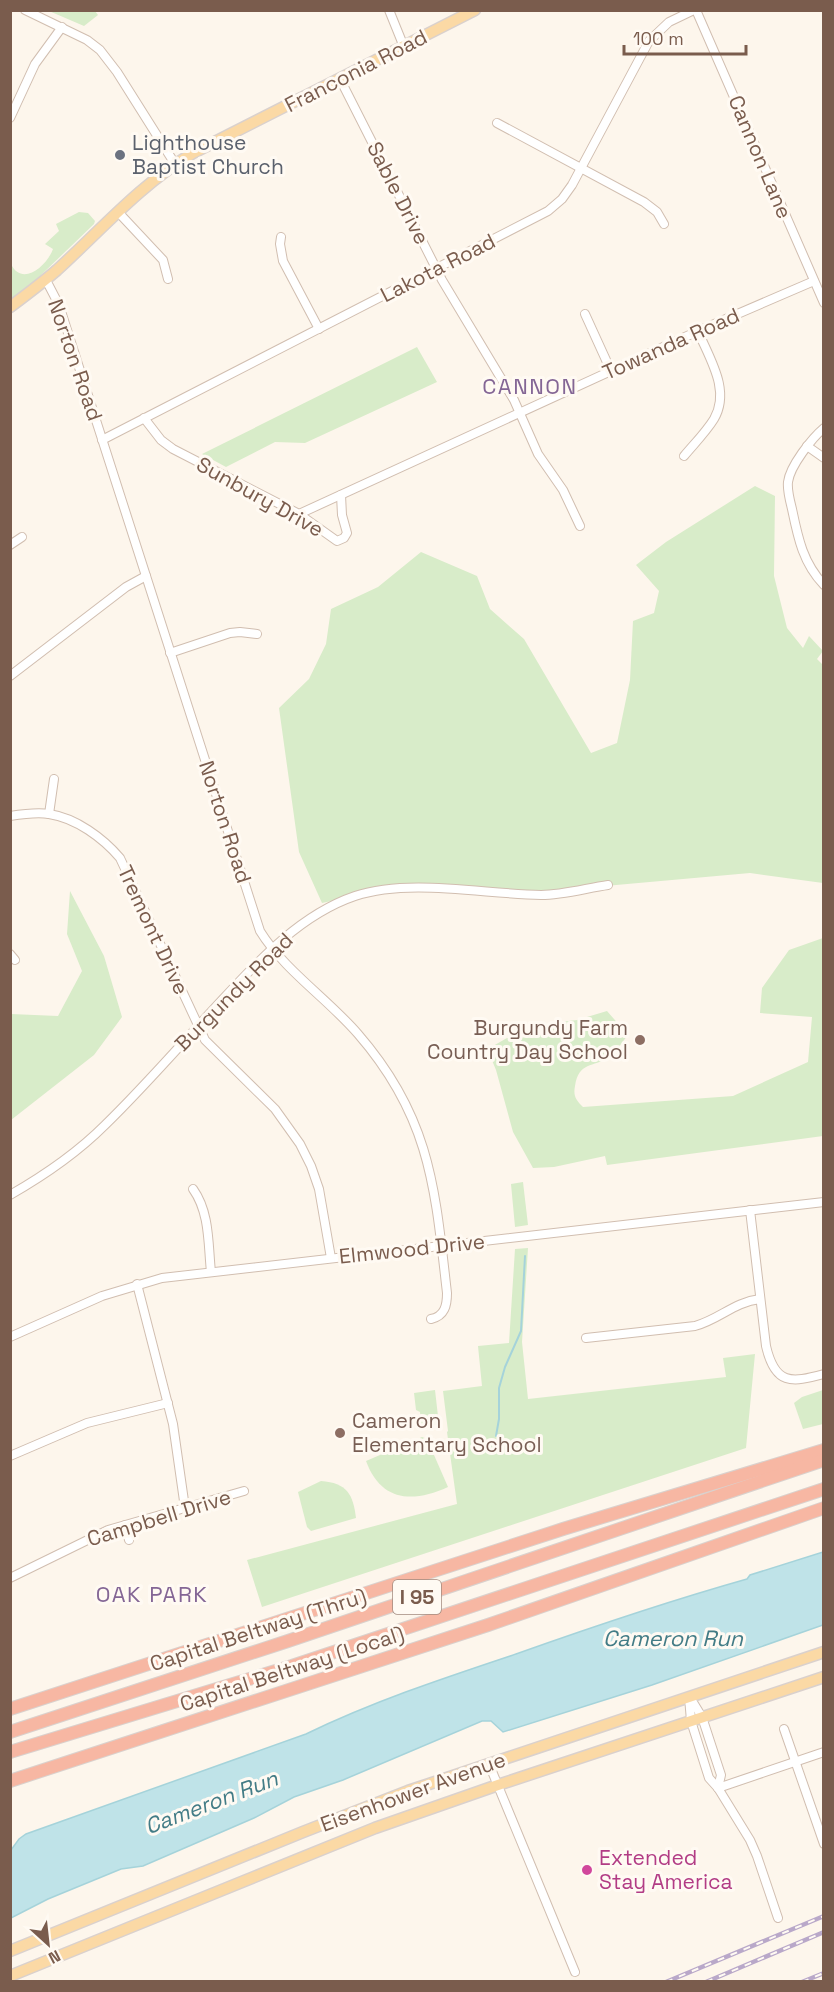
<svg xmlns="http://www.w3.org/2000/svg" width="834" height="1992" font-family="'Space Grotesk',sans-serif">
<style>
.green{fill:#d8ecc9}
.water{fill:#bfe3e8;stroke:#a5d3da;stroke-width:1.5}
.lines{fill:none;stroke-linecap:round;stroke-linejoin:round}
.stream{stroke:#a5d3da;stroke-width:2}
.minor-casing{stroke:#d1beb0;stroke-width:10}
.major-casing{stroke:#dad1cd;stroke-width:13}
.highway-casing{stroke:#dad1cd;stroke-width:14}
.minor{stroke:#fff;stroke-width:8}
.major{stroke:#fbd9a5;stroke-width:10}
.highway{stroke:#f7b7a3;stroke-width:12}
.rail-casing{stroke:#b9a8c9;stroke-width:4.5}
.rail{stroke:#fffaf3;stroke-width:2;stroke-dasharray:7;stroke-linecap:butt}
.worship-dot{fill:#6b7280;stroke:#fffaf3;stroke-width:2}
.education-dot{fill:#8d6e63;stroke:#fffaf3;stroke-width:2}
.hotel-dot{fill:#d1479c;stroke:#fffaf3;stroke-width:2}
.labels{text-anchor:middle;stroke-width:6;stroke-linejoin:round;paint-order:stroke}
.shield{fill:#fffaf3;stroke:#a28b7f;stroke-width:1.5}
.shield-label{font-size:20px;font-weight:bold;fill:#7a5c4d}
.street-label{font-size:21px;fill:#7a5c4d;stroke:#fffaf3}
.worship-label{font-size:21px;fill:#5b616d;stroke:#fffaf3;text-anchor:start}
.education-label{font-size:21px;fill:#785e54;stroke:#fffaf3;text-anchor:end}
.hotel-label{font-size:21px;fill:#b23c85;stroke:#fffaf3;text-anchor:start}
.neighbourhood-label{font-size:22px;letter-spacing:1.5px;fill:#846695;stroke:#fffaf3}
.water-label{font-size:22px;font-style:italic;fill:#437c86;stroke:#fffaf3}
</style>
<rect width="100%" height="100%" fill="#fdf6ec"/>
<g class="green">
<path d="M49,11H95L98,15L84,26Z"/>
<path d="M79,212L88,213L95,221L94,224L38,278L11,299V264C22,287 47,266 53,249L45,244L59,231L56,224Z"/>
<path d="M417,347L437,382L305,443L275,442L226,467L202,454Z"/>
<path d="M755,486L775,496L774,576L787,628L803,648L809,636L823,651L817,659L824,666L823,883L750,873L527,893L392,888L322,903L299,852L279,708L309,679L326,644L331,609L378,587L421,552L477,576L490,609L524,639L591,753L617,743L630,680L633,621L654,613L659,591L636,565L666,542Z"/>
<path d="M70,891L104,956L122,1017L94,1055L11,1120V1014L58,1016L82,971L67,934Z"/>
<path d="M823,938V1136L607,1165L605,1156L554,1167L533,1168L513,1132L496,1070L489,1053L493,1046L507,1038L537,1037L560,1022L577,1020L607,1011L628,1035C622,1042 617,1051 609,1057C593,1068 579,1061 575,1086C573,1096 576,1100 583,1107L733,1096L808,1062L812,1017L760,1013L762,988L789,950Z"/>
<path d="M523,1182L528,1225L515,1227L511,1184Z"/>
<path d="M528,1248L522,1342L528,1399L726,1377L723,1358L755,1354L746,1448L262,1607L247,1560L457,1504L447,1432L448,1431L443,1391L482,1386L478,1346L509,1343L515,1249Z"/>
<path d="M435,1390L439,1425H421L420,1412L416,1410L414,1393Z"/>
<path d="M823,1390V1424L803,1429L794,1403L802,1397Z"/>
<path d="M422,1437L427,1439L448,1487C413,1503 381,1502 366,1461Z"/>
<path d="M321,1481C347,1483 353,1494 356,1518L311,1531L307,1527L298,1492Z"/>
</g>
<path class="water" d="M823,1552V1625L652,1685L503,1732L491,1721H482L343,1780L294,1797L254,1818L143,1866L121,1869L48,1899L11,1918V1850L19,1839L26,1834L306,1734C374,1701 444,1678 516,1654C592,1627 669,1601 747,1579L750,1575Z"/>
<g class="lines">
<path class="stream" d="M496,1436L499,1419V1388L505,1367L521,1331L525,1256"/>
<defs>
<g id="minor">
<path d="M25,10L87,40L100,50L117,72L175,164"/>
<path d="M389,10L404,47"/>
<path d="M696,10L824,303"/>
<path d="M340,79L442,280L514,400L538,454L563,490L580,526"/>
<path d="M10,118L35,64L62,27"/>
<path d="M497,123L644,202L657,212L664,224"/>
<path d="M118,212L163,260L168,279"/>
<path d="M281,237L280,244L283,261L319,329"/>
<path d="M46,280L59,305L260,931C284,970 328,999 358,1034C431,1118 435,1189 447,1293C447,1305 445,1316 431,1319"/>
<path d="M585,314L611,371"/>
<path d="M144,418L161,440L173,449L299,514L337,541L344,538L347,533L342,515L341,495"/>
<path d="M824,428C812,438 790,466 788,482C787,490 790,501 792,509C798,538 803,563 824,585"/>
<path d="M102,440L548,211L562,199L572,185L649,41L669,22L694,10"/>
<path d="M807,446L824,458"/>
<path d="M684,456C694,444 706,432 714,419C731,390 709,358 698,331"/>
<path d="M299,514L698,331L814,281"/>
<path d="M10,545L22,537"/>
<path d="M170,653L230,633L240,632L257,634"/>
<path d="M10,676L126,587L146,576"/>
<path d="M49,814L54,779"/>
<path d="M10,816C23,814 36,812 49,814C76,818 103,838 120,858L205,1040L275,1109L300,1144L311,1166L319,1189L331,1258"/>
<path d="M10,954L15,960"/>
<path d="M193,1189C210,1213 208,1244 211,1272"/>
<path d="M10,1195C45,1175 77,1153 105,1125C142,1089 176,1050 211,1012C252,968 296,916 355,896C410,878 483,894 541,895C563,895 587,888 608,885"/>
<path d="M750,1210L766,1346C775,1385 791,1383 824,1374"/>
<path d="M137,1284L173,1424L185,1508"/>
<path d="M10,1337L102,1296L162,1278L824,1202"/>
<path d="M586,1338L695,1326C720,1319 734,1302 760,1299"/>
<path d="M10,1456L87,1423L168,1403"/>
<path d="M125,1525L129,1540"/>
<path d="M10,1578L108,1530L244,1491"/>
<path d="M689,1697L691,1721L709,1778L718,1788L750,1840L757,1856L778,1918"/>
<path d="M691,1699L702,1717L721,1775L718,1788"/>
<path d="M784,1729L824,1844"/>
<path d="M489,1764L575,1972"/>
<path d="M718,1788L824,1752"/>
</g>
<g id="major">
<path d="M10,307C26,295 42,283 57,270C101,230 141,184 193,153L475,10"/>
<path d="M10,1951L303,1832L408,1791L824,1652"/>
<path d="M10,1976L375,1828L498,1785L824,1677"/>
</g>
<g id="highway">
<path d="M10,1709L563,1529L824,1450"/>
<path d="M10,1732L288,1641L824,1460"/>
<path d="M10,1752L292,1666L824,1489"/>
<path d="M10,1781L488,1625L824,1508"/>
</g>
</defs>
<use href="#minor" class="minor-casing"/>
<use href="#major" class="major-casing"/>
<use href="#highway" class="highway-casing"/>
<use href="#minor" class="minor"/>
<use href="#major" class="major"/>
<use href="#highway" class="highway"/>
<defs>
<g id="rail">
<path d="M666,1982L824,1916"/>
<path d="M706,1982L824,1932"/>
<path d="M802,1982L824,1973"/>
</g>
</defs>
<use href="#rail" class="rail-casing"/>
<use href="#rail" class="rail"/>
</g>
<circle class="worship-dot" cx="120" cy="155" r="6"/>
<g class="education-dot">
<circle cx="640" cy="1040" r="6"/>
<circle cx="340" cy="1433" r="6"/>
</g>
<circle class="hotel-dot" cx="587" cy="1870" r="6"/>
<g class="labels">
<rect class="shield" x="393" y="1580" width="48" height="34" rx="4.5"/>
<g class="shield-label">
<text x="417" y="1604">I 95</text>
</g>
<g class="street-label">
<text transform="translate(356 71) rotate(-27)" y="7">Franconia Road</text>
<text transform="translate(760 157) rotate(67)" y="7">Cannon Lane</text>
<text transform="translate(398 193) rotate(63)" y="7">Sable Drive</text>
<text transform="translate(438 268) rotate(-27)" y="7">Lakota Road</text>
<text transform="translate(671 344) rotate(-24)" y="7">Towanda Road</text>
<text transform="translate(75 360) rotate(71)" y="7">Norton Road</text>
<text transform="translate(260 497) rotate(29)" y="7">Sunbury Drive</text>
<text transform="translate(225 822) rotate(72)" y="7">Norton Road</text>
<text transform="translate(153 930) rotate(65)" y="7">Tremont Drive</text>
<text transform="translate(234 992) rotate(-45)" y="7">Burgundy Road</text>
<text transform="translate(412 1249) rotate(-6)" y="7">Elmwood Drive</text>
<text transform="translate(159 1518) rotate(-17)" y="7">Campbell Drive</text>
<text transform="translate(258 1630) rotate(-18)" y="7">Capital Beltway (Thru)</text>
<text transform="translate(292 1669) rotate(-18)" y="7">Capital Beltway (Local)</text>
<text transform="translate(413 1792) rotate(-20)" y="7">Eisenhower Avenue</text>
</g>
<g class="worship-label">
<text x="132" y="150">Lighthouse<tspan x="132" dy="24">Baptist Church</tspan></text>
</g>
<g class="education-label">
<text x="628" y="1035">Burgundy Farm<tspan x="628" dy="24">Country Day School</tspan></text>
<text x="352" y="1428" text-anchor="start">Cameron<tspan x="352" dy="24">Elementary School</tspan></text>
</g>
<g class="hotel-label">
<text x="599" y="1865">Extended<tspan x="599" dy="24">Stay America</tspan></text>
</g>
<g class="neighbourhood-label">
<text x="530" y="394">CANNON</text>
<text x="152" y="1602">OAK PARK</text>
</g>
<g class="water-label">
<text x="673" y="1646">Cameron Run</text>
<text transform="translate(211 1802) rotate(-21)" y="8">Cameron Run</text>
</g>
</g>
<rect width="834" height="1992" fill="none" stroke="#7a5c4d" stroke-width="24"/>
<g transform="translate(48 1944) rotate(153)" stroke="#fffaf3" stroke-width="4.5" paint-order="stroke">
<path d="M0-4.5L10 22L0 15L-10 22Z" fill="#7a5c4d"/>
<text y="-9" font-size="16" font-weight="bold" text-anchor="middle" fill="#7a5c4d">N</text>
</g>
<path d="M624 45v9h122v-9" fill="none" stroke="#7a5c4d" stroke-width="3"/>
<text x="633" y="45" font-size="18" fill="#7a5c4d" stroke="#fffaf3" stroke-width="4.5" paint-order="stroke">100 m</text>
</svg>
